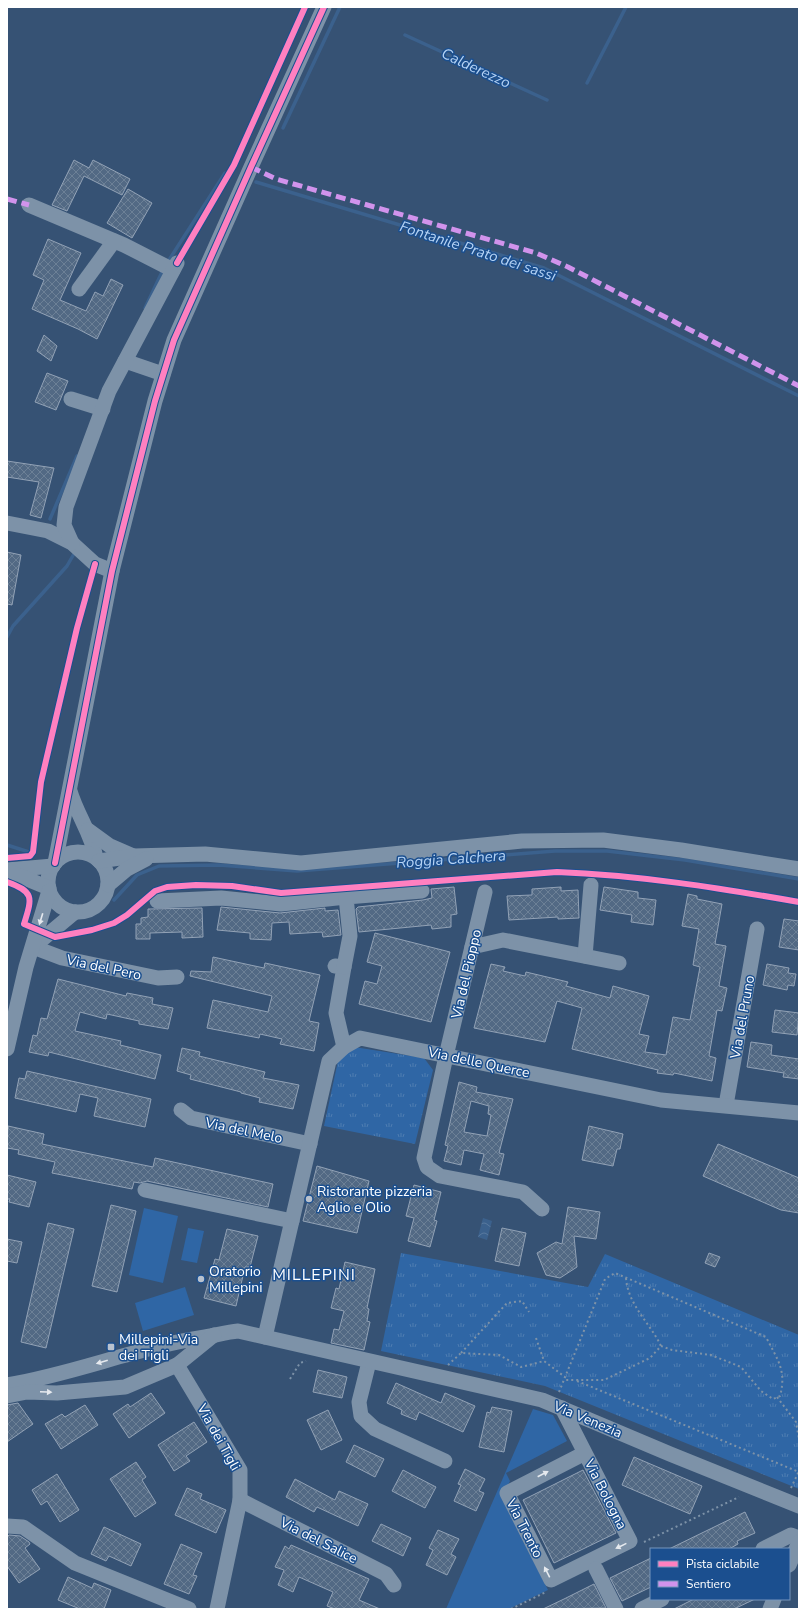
<svg xmlns="http://www.w3.org/2000/svg" width="806" height="1616" font-family="'Nunito Sans',sans-serif">
<style>
.grass{fill:#2f66a5}
.park{fill:url(#park-tufts)}
.water{fill:url(#water-waves)}
.lines{fill:none;stroke-linecap:round;stroke-linejoin:round}
.stream{stroke:#3b618d;stroke-width:3.5}
.building{fill:url(#building-cross-hatch);stroke:#92a2b6;fill-rule:evenodd}
.path{stroke:#7d92a8;stroke-width:2;stroke-dasharray:2 3;stroke-linecap:butt}
.minor{stroke:#7d92a8;stroke-width:15}
.quiet{stroke:#d193ec;stroke-width:5;stroke-dasharray:10 5;stroke-linecap:butt}
.cycleway-casing{stroke:#1b4f8f;stroke-width:8}
.cycleway{stroke:#ff80c0;stroke-width:6}
.oneway{fill:#e5e9ee}
.poi-dot{fill:#b9c2ce;stroke:#1b4f8f;stroke-width:1.5}
.labels{text-anchor:middle;stroke-width:3;stroke-linejoin:round;paint-order:stroke}
.street-label{font-size:14px;fill:#fff;stroke:#1b4f8f}
.poi-label{font-size:14px;fill:#fff;stroke:#1b4f8f;text-anchor:start}
.water-label{font-size:15px;font-style:italic;fill:#b5d3f5;stroke:#1b4f8f}
.quarter-label{font-size:16px;letter-spacing:1px;fill:#fff;stroke:#1b4f8f}
</style>
<defs>
<pattern id="park-tufts" width="24" height="20" patternUnits="userSpaceOnUse"><rect width="24" height="20" fill="#2f66a5"/><path d="M3 7l-1-3M5 7V3M7 7l1-3M15 17l-1-3M17 17v-4M19 17l1-3" fill="none" stroke="#4e7db2"/></pattern>
<pattern id="water-waves" width="16" height="10" patternUnits="userSpaceOnUse"><rect width="16" height="10" fill="#3b618d"/><path d="M0 5q4-4 8 0t8 0" fill="none" stroke="#58799e"/></pattern>
<pattern id="building-cross-hatch" width="8" height="8" patternUnits="userSpaceOnUse"><rect width="8" height="8" fill="#526984"/><path d="M0 0l8 8M0 8l8-8" fill="none" stroke="#6c8096"/></pattern>
</defs>
<rect width="100%" height="100%" fill="#365274"/>
<g class="grass">
<path d="M144,1208L178,1216L163,1283L129,1275Z"/>
<path d="M188,1228L204,1231L197,1263L181,1260Z"/>
<path d="M185,1287L194,1315L143,1331L135,1303Z"/>
<path d="M533,1409L553,1415L567,1441L506,1473L510,1481L502,1497L548,1590L509,1609H446Z"/>
</g>
<g class="park">
<path d="M354,1047L424,1058L433,1070L415,1144L324,1126L338,1061Z"/>
<path d="M401,1253L588,1287L605,1254L799,1335V1489L545,1386L381,1351Z"/>
</g>
<path class="water" d="M483,1218L492,1221L487,1240L478,1237Z"/>
<g class="lines">
<g class="stream">
<path d="M405,35L547,100"/>
<path d="M587,83L626,7"/>
<path d="M283,128L340,7"/>
<path d="M256,182L544,268L799,396"/>
<path d="M169,260L225,173"/>
<path d="M145,308L162,272"/>
<path d="M50,519L77,456"/>
<path d="M7,637L13,626L67,566L75,552"/>
<path d="M7,845L29,852"/>
<path d="M114,900L137,875L159,866L219,865L297,871L555,851H607L685,860L799,879"/>
</g>
</g>
<g class="building">
<path d="M74,160L89,168L93,160L130,179L122,195L84,176L67,211L52,205Z"/>
<path d="M128,189L152,203L132,238L107,223Z"/>
<path d="M48,239L81,253L60,300L86,311L95,292L103,296L111,279L123,285L97,339L78,329L32,309L44,280L33,275Z"/>
<path d="M44,335L57,346L51,361L37,351Z"/>
<path d="M47,373L68,381L56,410L35,402Z"/>
<path d="M7,461L54,468L41,518L30,515L39,482L7,477Z"/>
<path d="M7,552L21,555L12,605L7,604Z"/>
<path d="M454,887L457,914L451,915V927L432,929L431,925L359,932L356,909L358,907L423,900L432,898L431,889Z"/>
<path d="M561,887V891L578,890L579,918L558,919V917L509,920L507,896L532,895V889Z"/>
<path d="M604,887L638,892V898L656,900L653,925L631,922L632,915L600,910Z"/>
<path d="M688,894L697,896V899L722,904L715,944L726,946L719,986L727,988L722,1011L717,1010L709,1056L716,1058L712,1081L674,1073L673,1075L657,1073L658,1070L572,1049L582,1008L557,1001L545,1042L474,1028L491,964L505,967L503,971L525,976L526,972L568,982L566,986L610,998L613,986L649,996L639,1034L649,1036L645,1052L666,1055L673,1017L690,1020L700,967L693,965L699,929L682,926Z"/>
<path d="M221,907L280,913L325,908V911L338,910L341,935L323,937L322,932L290,934L289,922L272,923L271,940L250,939V933L217,930Z"/>
<path d="M202,908L203,937L182,938V932L150,933V939H136V924H141V918L148,917V909Z"/>
<path d="M784,919L799,921V950L779,947Z"/>
<path d="M375,933L450,952L431,1022L359,1004L365,981L377,984L382,966L367,962Z"/>
<path d="M213,957L264,968L265,963L320,975L309,1021L319,1023L314,1051L280,1044L282,1039L260,1034L259,1038L207,1028L213,1000L268,1012L272,996L190,976L191,971L211,972Z"/>
<path d="M767,964L789,968L788,973L796,974L794,986L788,985L787,990L763,985Z"/>
<path d="M58,979L126,996L127,993L153,998L152,1004L173,1008L168,1029L139,1024V1021L107,1014L106,1019L80,1012L75,1031L121,1041L120,1045L161,1055L155,1079L49,1052L48,1056L29,1052L33,1035L37,1036L41,1018L47,1019Z"/>
<path d="M775,1010L799,1013L797,1035L772,1032Z"/>
<path d="M751,1042L772,1045L771,1055L799,1059V1079L783,1077L784,1073L747,1067Z"/>
<path d="M182,1048L200,1052L199,1056L265,1072L263,1078L299,1085L293,1109L259,1102L260,1098L241,1093V1092L190,1079L191,1075L177,1071Z"/>
<path d="M27,1071L151,1099L145,1127L94,1116L98,1098L80,1094L76,1112L15,1098L19,1078L25,1079Z"/>
<path d="M459,1082L477,1087L476,1092L513,1099L499,1153L504,1154L499,1175L480,1170L484,1154L464,1150L461,1165L444,1161L448,1146L445,1145ZM471,1101L489,1106L488,1114L491,1115L487,1136L464,1132Z"/>
<path d="M8,1126L44,1134L42,1144L153,1167L155,1158L273,1184L268,1207L147,1181L140,1183L134,1182L132,1189L52,1173L55,1162L18,1154L19,1150L7,1148Z"/>
<path d="M589,1126L623,1134L620,1149H617L613,1166L582,1160Z"/>
<path d="M718,1144L799,1178V1213L781,1210L703,1176Z"/>
<path d="M317,1166L369,1181L357,1233L303,1221Z"/>
<path d="M7,1175L36,1182L29,1207L9,1202L10,1199H7Z"/>
<path d="M414,1185L441,1192L434,1220L437,1221L430,1247L408,1241L414,1218L406,1216Z"/>
<path d="M111,1205L136,1211L117,1292L92,1286Z"/>
<path d="M568,1207L600,1212L596,1239L574,1236L577,1267L560,1278L546,1275L537,1253L556,1242L562,1244Z"/>
<path d="M48,1223L74,1229L46,1348L21,1342Z"/>
<path d="M502,1228L526,1233L519,1266L495,1261Z"/>
<path d="M227,1229L258,1236L250,1267H245L236,1306L204,1298L215,1259L219,1260Z"/>
<path d="M7,1239L22,1242L17,1263L7,1261Z"/>
<path d="M709,1253L720,1257L715,1267L705,1263Z"/>
<path d="M345,1262L375,1269L367,1308L369,1309L367,1321L370,1322L364,1350L331,1343L334,1329L339,1330L344,1311L331,1308L336,1288L339,1289Z"/>
<path d="M318,1370L347,1377L342,1398L313,1392Z"/>
<path d="M396,1383L441,1403L445,1393L475,1406L463,1432L419,1412L416,1420L401,1414L402,1410L387,1403Z"/>
<path d="M151,1393L165,1413L129,1438L113,1414L128,1404L130,1407Z"/>
<path d="M18,1403L33,1424L7,1442V1405Z"/>
<path d="M85,1405L98,1425L61,1449L45,1424L62,1414L65,1417Z"/>
<path d="M492,1407L512,1411L504,1452L479,1447L487,1412L490,1413Z"/>
<path d="M328,1410L342,1440L321,1450L307,1420Z"/>
<path d="M194,1422L207,1442L186,1456L190,1461L174,1471L158,1445Z"/>
<path d="M354,1445L384,1459L375,1477L346,1462Z"/>
<path d="M634,1457L702,1486L690,1514L622,1485Z"/>
<path d="M136,1462L146,1477L142,1480L156,1503L135,1517L110,1479Z"/>
<path d="M465,1469L485,1479L479,1491L484,1493L476,1511L454,1501L461,1485L458,1484Z"/>
<path d="M403,1470L436,1487L425,1508L392,1491Z"/>
<path d="M583,1470L616,1533L554,1563L523,1500Z"/>
<path d="M57,1474L79,1510L60,1522L47,1501L41,1505L32,1490Z"/>
<path d="M295,1479L335,1500L339,1491L368,1504L358,1526L317,1507L314,1512L286,1497Z"/>
<path d="M187,1488L202,1494L200,1499L226,1510L216,1533L175,1515Z"/>
<path d="M745,1512L755,1533L737,1541L738,1544L729,1549H669Z"/>
<path d="M381,1524L411,1538L403,1556L372,1541Z"/>
<path d="M104,1527L141,1544L131,1566L109,1556L106,1561L91,1554Z"/>
<path d="M438,1530L459,1539L451,1554L456,1557L447,1575L426,1565L433,1550L429,1548Z"/>
<path d="M9,1535L20,1536L29,1542L30,1544L25,1548L40,1569L19,1583L7,1566V1537Z"/>
<path d="M181,1544L202,1553L193,1575L197,1576L189,1594L164,1584Z"/>
<path d="M291,1545L369,1579L359,1600L380,1609H335L327,1606L333,1592L299,1577L293,1592L278,1585L284,1570L275,1567L285,1546L289,1549Z"/>
<path d="M651,1558V1587L622,1601L610,1578Z"/>
<path d="M68,1577L92,1588L94,1583L111,1590L104,1609H80L58,1600Z"/>
<path d="M594,1584L606,1608L543,1609L564,1599Z"/>
<path d="M694,1599H755L734,1609H674Z"/>
</g>
<g class="lines">
<g class="path">
<path d="M626,1278C628,1305 650,1323 661,1346"/>
<path d="M536,1338L544,1361"/>
<path d="M461,1353L507,1303L522,1301L529,1312"/>
<path d="M448,1365L461,1353L499,1355L521,1367L544,1361L565,1377"/>
<path d="M290,1379L300,1363L306,1361"/>
<path d="M577,1381L799,1472"/>
<path d="M559,1392L605,1279L615,1273L766,1337C777,1359 787,1370 780,1396L773,1399L761,1391L741,1367L711,1355L672,1350L661,1346L650,1358L604,1380H564"/>
<path d="M777,1397L796,1422L799,1439"/>
<path d="M791,1488L799,1471"/>
<path d="M644,1542L739,1497"/>
<path d="M511,1609L546,1592"/>
</g>
<g class="minor">
<path d="M29,205L124,245L173,270"/>
<path d="M79,289L114,241"/>
<path d="M125,361L163,374"/>
<path d="M71,399L103,409"/>
<path d="M7,523L48,531L72,543L95,564L112,571"/>
<path d="M72,543L64,525L66,507L109,391L177,263"/>
<path d="M70,791C77,815 92,834 96,858"/>
<path d="M88,830L110,846L133,856"/>
<circle cx="78" cy="882" r="30"/>
<path d="M99,861L134,856L205,854L301,863L522,841L603,840L681,850L799,869"/>
<path d="M55,863L112,571L155,401L174,340L251,167L324,7"/>
<path d="M7,870L53,866"/>
<path d="M10,872L49,888"/>
<path d="M108,885L127,869L146,859"/>
<path d="M485,892L446,1056L424,1158L427,1167L440,1176L523,1192L542,1209"/>
<path d="M157,901L221,898L281,904L346,897"/>
<path d="M33,947L62,958L158,978L177,977"/>
<path d="M33,947L75,912"/>
<path d="M472,947L503,940L619,963"/>
<path d="M585,956L591,885"/>
<path d="M335,966L344,967L336,1013L344,1047"/>
<path d="M344,967L350,936L346,897L422,891"/>
<path d="M7,1049L26,967L49,891"/>
<path d="M726,1105L757,929"/>
<path d="M181,1110L191,1118L310,1144"/>
<path d="M145,1190L292,1221"/>
<path d="M265,1337L329,1061L344,1047L360,1038L661,1100L799,1113"/>
<path d="M369,1362L359,1402L361,1416L375,1429L445,1461"/>
<path d="M177,1365L240,1470V1500L217,1609"/>
<path d="M7,1385C74,1374 138,1347 205,1337C217,1335 227,1332 238,1331L542,1400L670,1454L799,1506"/>
<path d="M7,1396L27,1392L57,1393L125,1387L177,1365L214,1335"/>
<path d="M562,1408L630,1541L551,1580L507,1493L585,1453"/>
<path d="M240,1500L386,1574L394,1585"/>
<path d="M7,1526L23,1527L75,1563L189,1609"/>
<path d="M763,1549L791,1535L799,1538"/>
<path d="M789,1565L799,1542"/>
<path d="M596,1569L616,1609"/>
<path d="M642,1609L662,1599"/>
<path d="M770,1609L774,1599"/>
</g>
<g class="quiet">
<path d="M251,167L276,179L536,253L568,267L799,386"/>
<path d="M7,199L29,205"/>
</g>
<defs>
<g id="cycleway">
<path d="M177,263L234,165L305,7"/>
<path d="M7,858L30,856L33,852L41,782L77,628L95,564"/>
<path d="M55,863L112,571L155,401L174,340L251,167L324,7"/>
<path d="M7,882C35,892 32,898 24,924L55,937L92,930L114,923L127,915L155,891L167,887L196,885L232,886L281,893L557,872C638,875 719,888 799,902"/>
</g>
</defs>
<use href="#cycleway" class="cycleway-casing"/>
<use href="#cycleway" class="cycleway"/>
</g>
<defs><path id="oneway-solid" d="M-6-.8H1V-3.2L6.5 0L1 3.2V.8H-6Z"/></defs>
<g class="oneway">
<use href="#oneway-solid" transform="translate(41 919) rotate(107)"/>
<use href="#oneway-solid" transform="translate(102 1362) rotate(164)"/>
<use href="#oneway-solid" transform="translate(46 1392) rotate(3)"/>
<use href="#oneway-solid" transform="translate(543 1474) rotate(-27)"/>
<use href="#oneway-solid" transform="translate(621 1546) rotate(154)"/>
<use href="#oneway-solid" transform="translate(547 1572) rotate(-117)"/>
</g>
<g class="poi-dot">
<circle cx="309" cy="1199" r="4"/>
<circle cx="201" cy="1279" r="4"/>
<rect x="107" y="1343" width="8" height="8" rx="2"/>
</g>
<g class="labels">
<g class="street-label">
<text transform="translate(104 967) rotate(12)" y="5">Via del Pero</text>
<text transform="translate(466 974) rotate(-77)" y="5">Via del Pioppo</text>
<text transform="translate(742 1017) rotate(-80)" y="5">Via del Pruno</text>
<text transform="translate(479 1062) rotate(12)" y="5">Via delle Querce</text>
<text transform="translate(244 1130) rotate(12)" y="5">Via del Melo</text>
<text transform="translate(588 1419) rotate(23)" y="5">Via Venezia</text>
<text transform="translate(219 1437) rotate(61)" y="5">Via dei Tigli</text>
<text transform="translate(606 1494) rotate(63)" y="5">Via Bologna</text>
<text transform="translate(525 1528) rotate(63)" y="5">Via Trento</text>
<text transform="translate(319 1540) rotate(27)" y="5">Via del Salice</text>
</g>
<g class="poi-label">
<text x="317" y="1196">Ristorante pizzeria<tspan x="317" dy="16">Aglio e Olio</tspan></text>
<text x="209" y="1276">Oratorio<tspan x="209" dy="16">Millepini</tspan></text>
<text x="119" y="1344">Millepini-Via<tspan x="119" dy="16">dei Tigli</tspan></text>
</g>
<g class="water-label">
<text transform="translate(476 68) rotate(25)" y="5">Calderezzo</text>
<text transform="translate(478 251) rotate(18)" y="5">Fontanile Prato dei sassi</text>
<text transform="translate(451 859) rotate(-4)" y="5">Roggia Calchera</text>
</g>
<g class="quarter-label">
<text x="314" y="1280">MILLEPINI</text>
</g>
</g>
<rect width="806" height="1616" fill="none" stroke="#ffffff" stroke-width="16"/>
<rect x="650" y="1548" width="140" height="52" fill="#1b4f8f" stroke="#7695bc"/>
<rect x="658" y="1561" width="20" height="6" fill="#ff80c0" stroke="#7695bc"/>
<text x="686" y="1568" font-size="12" fill="#ffffff">Pista ciclabile</text>
<rect x="658" y="1581" width="20" height="6" fill="#d193ec" stroke="#7695bc"/>
<text x="686" y="1588" font-size="12" fill="#ffffff">Sentiero</text>
</svg>
